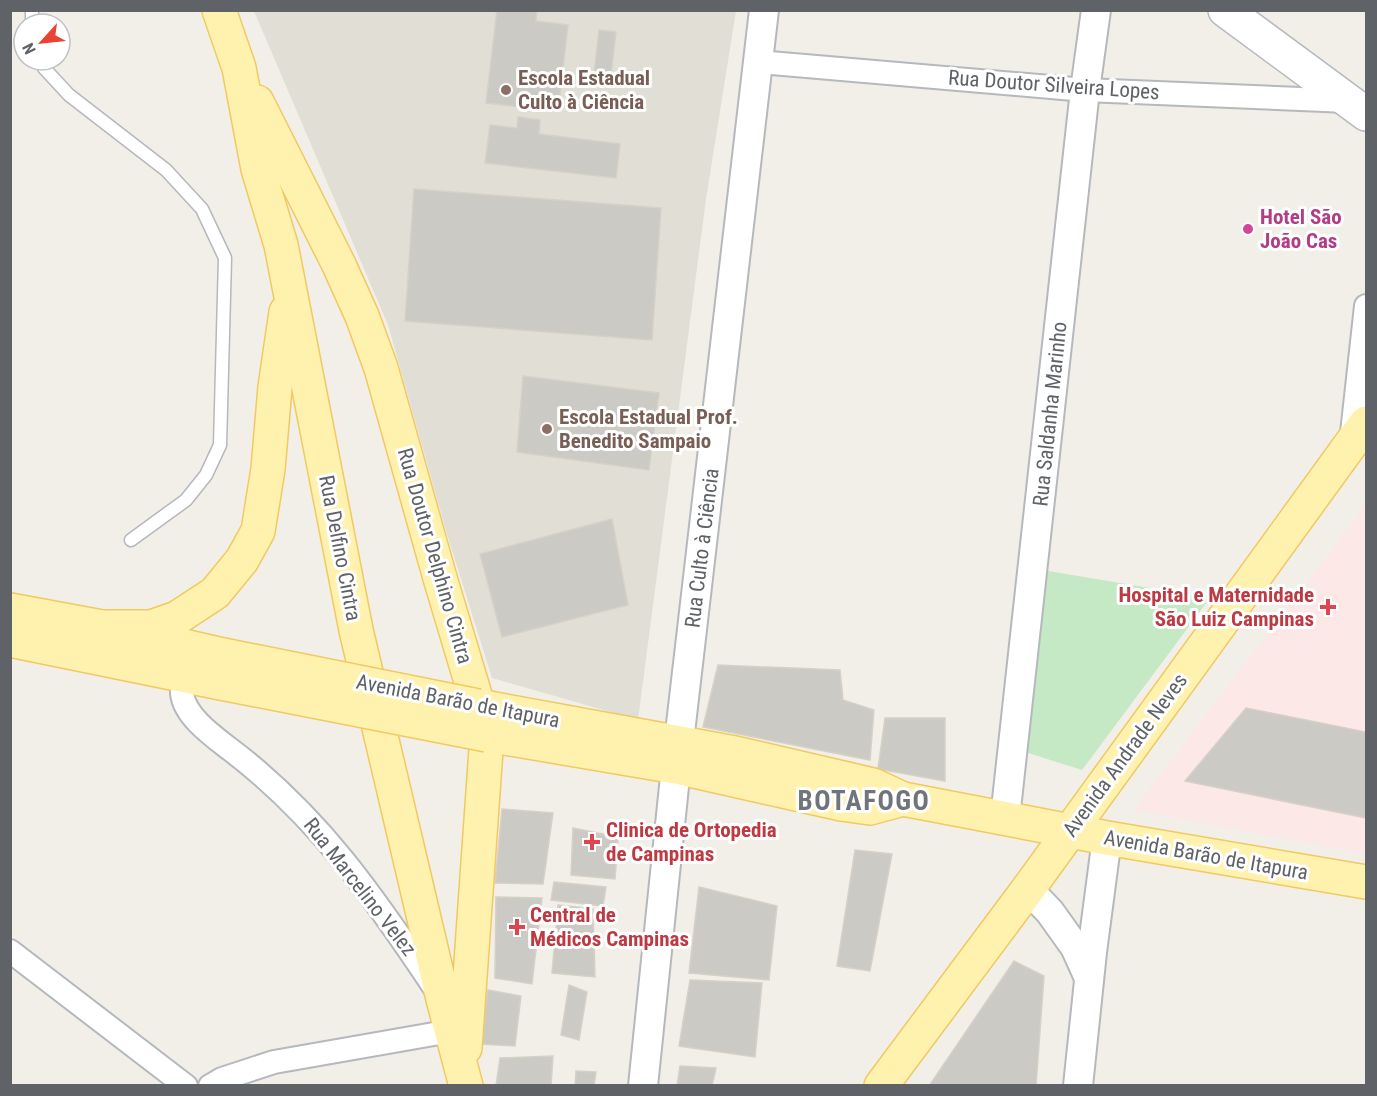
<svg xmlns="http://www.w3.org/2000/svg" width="1377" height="1096" font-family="'Roboto Condensed',sans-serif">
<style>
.education{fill:#e1ded6}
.medical{fill:#fce8e6}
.green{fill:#c5e8c5}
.building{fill:#cccac5;stroke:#d6d1c6;stroke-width:1.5}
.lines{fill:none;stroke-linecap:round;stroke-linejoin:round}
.service-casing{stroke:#b5b8bc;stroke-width:15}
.minor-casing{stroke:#b5b8bc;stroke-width:26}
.tertiary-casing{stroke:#b5b8bc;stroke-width:32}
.secondary-casing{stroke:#b6babf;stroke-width:36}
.primary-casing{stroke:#f2c960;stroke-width:36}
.service{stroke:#fff;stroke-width:12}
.minor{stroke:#fff;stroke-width:22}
.tertiary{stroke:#fff;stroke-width:28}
.secondary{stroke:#fff;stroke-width:33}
.primary{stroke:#fff2af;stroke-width:33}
.primary-bridge-casing{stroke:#f2c960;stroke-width:36;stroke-linecap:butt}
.primary-bridge{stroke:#fff2af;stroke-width:33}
.education-dot{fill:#8d6e63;stroke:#fff;stroke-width:2}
.hotel-dot{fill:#d1479c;stroke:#fff;stroke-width:2}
.health-dot{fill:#e0444e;stroke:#fff;stroke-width:2}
.labels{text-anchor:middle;stroke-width:6;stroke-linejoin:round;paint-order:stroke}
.education-label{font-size:21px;font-weight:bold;fill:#785e54;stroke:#fff;text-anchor:start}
.street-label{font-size:21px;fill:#5f6368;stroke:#fff}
.hotel-label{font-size:21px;font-weight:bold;fill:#b23c85;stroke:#fff;text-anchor:start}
.health-label{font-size:21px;font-weight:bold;fill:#be3a42;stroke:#fff;text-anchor:start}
.district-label{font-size:27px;font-weight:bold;letter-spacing:1.5px;fill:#70757a;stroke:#fff}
</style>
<rect width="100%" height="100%" fill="#f1efe8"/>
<path class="education" d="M254,11H736L706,199L638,720L492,678L447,534L388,325Z"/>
<path class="medical" d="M1366,505V732L1246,708L1186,780L1366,818V854L1134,810Z"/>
<path class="green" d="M1042,570L1210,598L1082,770L1025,752Z"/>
<g class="building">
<path d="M497,10H537L536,21L568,25L558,111L486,103Z"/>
<path d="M599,30L616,32L610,84L593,82Z"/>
<path d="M518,117L540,120L539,134L620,144L616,178L485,163L490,125L517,128Z"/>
<path d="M414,189L661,208L652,340L405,321Z"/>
<path d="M523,376L659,393L649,470L517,452Z"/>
<path d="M612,519L628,605L502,637L480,554Z"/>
<path d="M718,665L840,670L843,700L874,710L870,760L703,727Z"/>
<path d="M1246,708L1366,732V818L1185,781Z"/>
<path d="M885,718H945V781L878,769Z"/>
<path d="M502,809L553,813L543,884L495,883Z"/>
<path d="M573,828L618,837L615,879L571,875Z"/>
<path d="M855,850L892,854L870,971L837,966Z"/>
<path d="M554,882L606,887L603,906L551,900Z"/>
<path d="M699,887L777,906L769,980L689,973Z"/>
<path d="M496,897L542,898L532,984L495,978Z"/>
<path d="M558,905L593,909L595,977L552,973Z"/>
<path d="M1014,961L1044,976L1036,1086H929Z"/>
<path d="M690,980L762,983L755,1057L679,1046Z"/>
<path d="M569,985L587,992L579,1040L561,1035Z"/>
<path d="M488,990L521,996L515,1046L481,1044Z"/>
<path d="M553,1056L551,1086H496L500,1058Z"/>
<path d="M680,1066L716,1068L712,1086H677Z"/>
<path d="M576,1071L596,1072L594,1086H575Z"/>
</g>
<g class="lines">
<defs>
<g id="service">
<path d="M32,10V24"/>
<path d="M42,60L44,68L69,95L166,170L202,209L225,258L220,445L206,475L186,500L131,540"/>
</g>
<g id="minor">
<path d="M759,62L1085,90L1348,101"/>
<path d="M1351,442L1366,306"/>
<path d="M184,675C183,680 182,687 182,693C184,716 214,737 231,750C319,817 374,897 434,987"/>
<path d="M10,951L186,1086"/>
<path d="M210,1086L222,1079L274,1062L451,1031"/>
</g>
<g id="tertiary">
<path d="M1005,818L1085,90L1096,10"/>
<path d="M1028,889L1050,912L1075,947L1089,978"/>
<path d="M643,1086L676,767L764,10"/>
<path d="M1078,1086L1092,952L1107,838"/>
</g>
<path id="secondary" d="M1225,10L1366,114"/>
<g id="primary">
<path d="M219,10L239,68L258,169L281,245L356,630L443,999L466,1086"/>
<path d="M257,102L339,265L362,316L381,368L440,578L487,735L465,1048"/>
<path d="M10,610L102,627L223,655"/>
<path d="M102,627H151L177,618L215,593L242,560L258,531L268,469L275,387L286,312"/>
<path d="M10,640L221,683"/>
<path d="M478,706L735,753L873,785L903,799L1107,838L1366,882"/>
<path d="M487,735L676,767L841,804L870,808L903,799"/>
<path d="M881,1086L1028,889L1366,423"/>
</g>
</defs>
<use href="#service" class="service-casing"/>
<use href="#minor" class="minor-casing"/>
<use href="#tertiary" class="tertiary-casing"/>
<use href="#secondary" class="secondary-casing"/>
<use href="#primary" class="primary-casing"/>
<use href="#service" class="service"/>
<use href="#minor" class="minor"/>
<use href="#tertiary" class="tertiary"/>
<use href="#secondary" class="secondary"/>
<use href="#primary" class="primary"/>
<defs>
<g id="primary-bridge">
<path d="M223,655L478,706"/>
<path d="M221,683L487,735"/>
</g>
</defs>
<use href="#primary-bridge" class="primary-bridge-casing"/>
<use href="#primary-bridge" class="primary-bridge"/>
</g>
<g class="education-dot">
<circle cx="506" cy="90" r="6"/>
<circle cx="547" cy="429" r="6"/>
</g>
<circle class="hotel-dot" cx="1248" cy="229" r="6"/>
<g class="health-dot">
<path d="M1325 598h6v6h6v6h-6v6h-6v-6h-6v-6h6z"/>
<path d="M589 833h6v6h6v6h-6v6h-6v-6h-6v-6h6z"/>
<path d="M514 918h6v6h6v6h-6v6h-6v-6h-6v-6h6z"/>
</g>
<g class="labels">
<g class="education-label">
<text x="518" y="85">Escola Estadual<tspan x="518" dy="24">Culto à Ciência</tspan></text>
<text x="559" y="424">Escola Estadual Prof.<tspan x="559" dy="24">Benedito Sampaio</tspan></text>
</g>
<g class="street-label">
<text transform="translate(1054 85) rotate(4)" y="7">Rua Doutor Silveira Lopes</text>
<text transform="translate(1050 414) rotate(-84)" y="7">Rua Saldanha Marinho</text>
<text transform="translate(340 548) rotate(79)" y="7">Rua Delfino Cintra</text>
<text transform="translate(702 548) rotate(-83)" y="7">Rua Culto à Ciência</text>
<text transform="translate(435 556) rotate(74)" y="7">Rua Doutor Delphino Cintra</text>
<text transform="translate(458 701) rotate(11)" y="7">Avenida Barão de Itapura</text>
<text transform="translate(1125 755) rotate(-54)" y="7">Avenida Andrade Neves</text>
<text transform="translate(1206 855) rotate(10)" y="7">Avenida Barão de Itapura</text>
<text transform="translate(360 887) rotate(52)" y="7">Rua Marcelino Velez</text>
</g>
<g class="hotel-label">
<text x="1260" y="224">Hotel São<tspan x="1260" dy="24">João Cas</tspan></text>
</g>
<g class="health-label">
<text x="1314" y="602" text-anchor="end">Hospital e Maternidade<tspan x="1314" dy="24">São Luiz Campinas</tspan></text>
<text x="606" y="837">Clinica de Ortopedia<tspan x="606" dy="24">de Campinas</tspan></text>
<text x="530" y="922">Central de<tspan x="530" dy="24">Médicos Campinas</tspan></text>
</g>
<g class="district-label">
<text x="864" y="810">BOTAFOGO</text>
</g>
</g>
<rect width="1377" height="1096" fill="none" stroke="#5f6368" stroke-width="24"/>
<g transform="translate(42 42) rotate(243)"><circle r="28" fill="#ffffff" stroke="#bfc1c3" stroke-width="1.5"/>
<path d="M0-4.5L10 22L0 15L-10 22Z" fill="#ea4335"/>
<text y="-9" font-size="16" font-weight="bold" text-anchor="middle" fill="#5f6368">N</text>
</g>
</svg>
